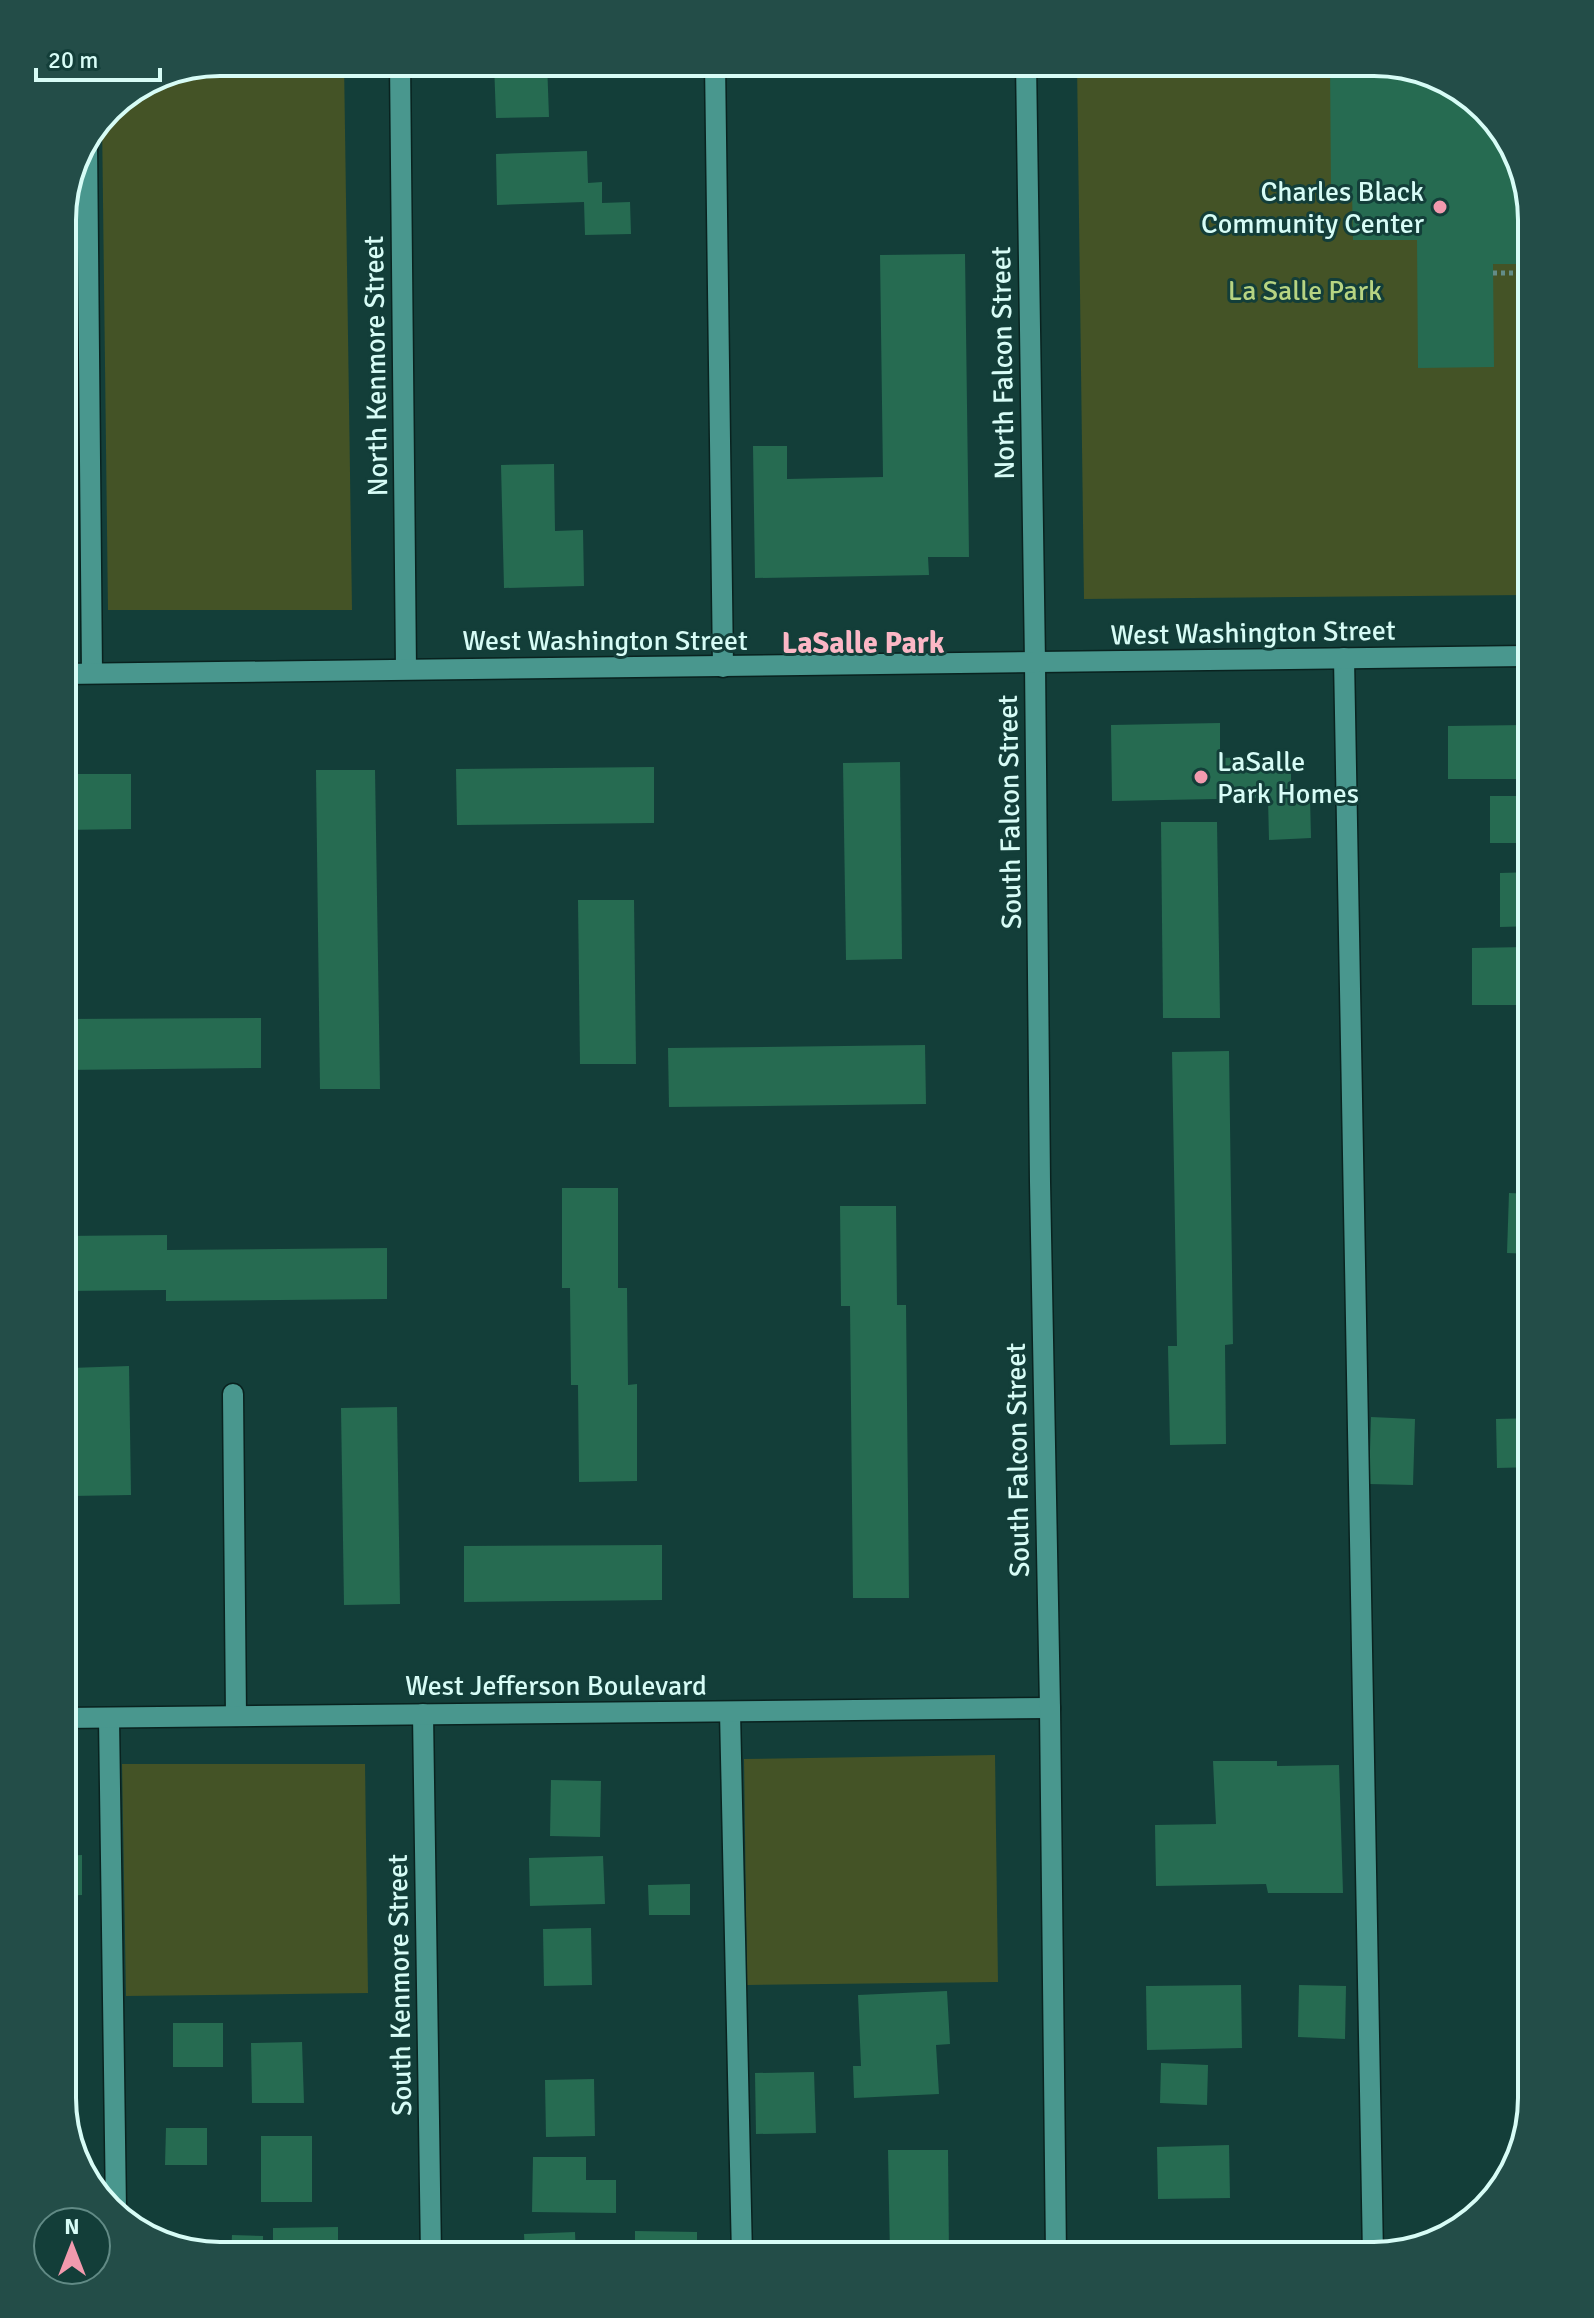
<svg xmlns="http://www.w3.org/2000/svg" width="1594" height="2318" font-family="Signika,sans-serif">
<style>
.green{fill:#445326}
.building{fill:#266b51}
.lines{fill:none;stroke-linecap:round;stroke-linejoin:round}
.lane-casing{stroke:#09221f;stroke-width:23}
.street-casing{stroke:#09221f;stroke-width:23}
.secondary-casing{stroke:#09221f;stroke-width:23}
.path{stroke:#638c87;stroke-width:5;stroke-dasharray:4 4;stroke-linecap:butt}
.lane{stroke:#49978e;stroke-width:20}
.street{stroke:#49978e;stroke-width:20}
.secondary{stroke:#49978e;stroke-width:20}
.poi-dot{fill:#f29aae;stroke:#133e39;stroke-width:3}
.labels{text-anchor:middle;stroke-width:6;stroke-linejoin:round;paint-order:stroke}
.poi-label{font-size:28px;fill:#d7fcf6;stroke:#133e39;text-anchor:end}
.park-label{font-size:28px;fill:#b7d482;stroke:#133e39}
.street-label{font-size:28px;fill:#d7fcf6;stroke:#133e39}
.neighbourhood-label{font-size:30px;font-weight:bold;fill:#fbb7c5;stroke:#133e39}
.rim{fill:none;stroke:#d7fcf6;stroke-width:4}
</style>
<rect width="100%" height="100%" fill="#133e39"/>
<g class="green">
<path d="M220,62H344L352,610H108L102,118L109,108L160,74Z"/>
<path d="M1077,62H1384L1453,83L1511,142L1532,220V595L1084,599Z"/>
<path d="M995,1755L998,1982L747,1985L744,1759Z"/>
<path d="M122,1764H365L368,1993L126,1996Z"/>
</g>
<g class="building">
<path d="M547,62L549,117L496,118L494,63Z"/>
<path d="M1330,62H1384L1453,83L1511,142L1532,220V264H1493L1494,367L1418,368L1417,240H1353L1352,193H1331Z"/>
<path d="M587,151L588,183L602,182V203L630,202L631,234L585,235L584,202L497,205L496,154Z"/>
<path d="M965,254L969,557H928L929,575L755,578L753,446H787V479L883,477L880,255Z"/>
<path d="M554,464L555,531L583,530L584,586L504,588L501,465Z"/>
<path d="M1220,723V758L1291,756V798L1310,797L1311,838L1269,840L1268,798L1112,801L1111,725Z"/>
<path d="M1532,725V779H1448V726Z"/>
<path d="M900,762L902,959L846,960L843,763Z"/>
<path d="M654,767V823L457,825L456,769Z"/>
<path d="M316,770H375L380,1089H320Z"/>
<path d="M62,774H131V829L62,830Z"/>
<path d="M1490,796H1532V853L1516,854V843H1490Z"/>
<path d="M1161,822H1217L1220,1018H1163Z"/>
<path d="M1532,872V926L1500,927V873Z"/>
<path d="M578,900H634L636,1064H580Z"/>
<path d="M1532,947V1005H1472V948Z"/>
<path d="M261,1018V1068L62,1070V1019Z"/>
<path d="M925,1045L926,1104L669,1107L668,1048Z"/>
<path d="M1229,1051L1233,1344L1225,1345L1226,1444L1170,1445L1168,1346H1177L1172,1052Z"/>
<path d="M562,1188H618V1288H627L628,1385L637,1384V1481L579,1482L578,1385H571L570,1288H562Z"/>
<path d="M1509,1193L1532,1194V1254L1507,1253Z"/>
<path d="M840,1206H896L897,1305H906L909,1598H853L850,1306H841Z"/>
<path d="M167,1235V1250L387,1248V1299L166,1301V1290L62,1291V1236Z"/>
<path d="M129,1366L131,1495L71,1496L70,1368Z"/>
<path d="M397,1407L400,1604L344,1605L341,1408Z"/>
<path d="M1371,1417L1415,1419L1413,1485L1369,1484Z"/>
<path d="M1532,1418V1467L1497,1468L1496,1419Z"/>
<path d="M662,1545V1600L464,1602V1546Z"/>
<rect x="62" y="1552" width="13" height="55"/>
<path d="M1213,1761H1277V1766L1339,1765L1343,1893H1268L1266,1884L1156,1886L1155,1825L1216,1824Z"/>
<path d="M551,1780L601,1781L600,1837L550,1836Z"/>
<path d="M1524,1836H1532V1890H1523Z"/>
<path d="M82,1855V1895L62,1896V1856Z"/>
<path d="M603,1856L605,1904L530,1906L529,1858Z"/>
<path d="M690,1884V1915H649L648,1885Z"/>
<path d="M1524,1911H1532V1969H1523Z"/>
<path d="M591,1928L592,1985L544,1986L543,1929Z"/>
<path d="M1241,1985L1242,2048L1147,2050L1146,1986Z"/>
<path d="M1299,1985L1346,1986L1345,2039L1298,2037Z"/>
<path d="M947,1991L950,2044L936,2045L939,2094L854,2098L853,2066H861L858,1995Z"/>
<rect x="173" y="2023" width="50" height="44"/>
<path d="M302,2042L304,2103H252L251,2043Z"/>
<path d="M1161,2063L1208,2065L1207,2105L1160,2103Z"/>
<path d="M814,2072L816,2133L756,2134L755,2073Z"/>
<path d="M594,2079L595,2136L546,2137L545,2080Z"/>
<path d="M166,2128H207V2165H165Z"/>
<rect x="261" y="2136" width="51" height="66"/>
<path d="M1229,2145L1230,2198L1158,2199L1157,2147Z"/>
<path d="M888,2150H948L949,2256H890Z"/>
<path d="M533,2157H586V2180H616V2213L532,2212Z"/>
<path d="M338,2227V2256H273V2228Z"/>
<path d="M635,2231L697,2232V2256H635Z"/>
<path d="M575,2232L576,2256H525L524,2234Z"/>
<path d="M232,2235L263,2236V2256H231Z"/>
<path d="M797,2251L846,2252L845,2256H797Z"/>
</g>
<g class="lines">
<defs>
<g id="lane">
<path d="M715,62L723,667"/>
<path d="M87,140L92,673"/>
<path d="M1344,658L1373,2256"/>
<path d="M233,1394L236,1716"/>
<path d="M730,1712L742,2256"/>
<path d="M109,1718L116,2210"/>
</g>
<g id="street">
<path d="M400,62L406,669"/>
<path d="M423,1714L431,2256"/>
<path d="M62,1718L1050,1708"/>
</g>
<g id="secondary">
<path d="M1026,62L1035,663L1040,1182L1050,1708L1056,2256"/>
<path d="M62,674L1532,656"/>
</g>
</defs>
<use href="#lane" class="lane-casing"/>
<use href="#street" class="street-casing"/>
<use href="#secondary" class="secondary-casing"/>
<path class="path" d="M1493,273H1532"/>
<use href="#lane" class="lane"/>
<use href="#street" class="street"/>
<use href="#secondary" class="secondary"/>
</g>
<g class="poi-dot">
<circle cx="1440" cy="207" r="8"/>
<circle cx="1201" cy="777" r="8"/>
</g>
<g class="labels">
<g class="poi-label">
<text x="1424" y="201">Charles Black<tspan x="1424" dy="32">Community Center</tspan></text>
<text x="1217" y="771" text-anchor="start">LaSalle<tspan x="1217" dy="32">Park Homes</tspan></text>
</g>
<g class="park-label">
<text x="1305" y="300">La Salle Park</text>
</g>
<g class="street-label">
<text transform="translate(1002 363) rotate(-91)" y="10">North Falcon Street</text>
<text transform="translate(375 366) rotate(-91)" y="10">North Kenmore Street</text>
<text transform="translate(1253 632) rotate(-1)" y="10">West Washington Street</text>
<text x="605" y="650">West Washington Street</text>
<text transform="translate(1009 812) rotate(-91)" y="10">South Falcon Street</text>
<text transform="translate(1017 1460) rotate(-91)" y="10">South Falcon Street</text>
<text x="556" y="1695">West Jefferson Boulevard</text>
<text transform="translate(399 1985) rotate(-91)" y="10">South Kenmore Street</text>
</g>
<g class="neighbourhood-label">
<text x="863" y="653">LaSalle Park</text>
</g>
</g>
<path d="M0 0H1594V2318H0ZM220 76H1374A144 144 0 0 1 1518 220V2098A144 144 0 0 1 1374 2242H220A144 144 0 0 1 76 2098V220A144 144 0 0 1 220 76Z" fill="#234d48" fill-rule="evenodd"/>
<path class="rim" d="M220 76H1374A144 144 0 0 1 1518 220V2098A144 144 0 0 1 1374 2242H220A144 144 0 0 1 76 2098V220A144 144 0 0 1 220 76Z"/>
<g transform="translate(72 2246)"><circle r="38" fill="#133e39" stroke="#618a85" stroke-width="2"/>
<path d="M0-6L14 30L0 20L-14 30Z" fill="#f29aae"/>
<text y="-12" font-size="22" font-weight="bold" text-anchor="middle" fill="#d7fcf6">N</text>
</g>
<path d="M36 68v12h124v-12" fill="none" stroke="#d7fcf6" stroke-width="4"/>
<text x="48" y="68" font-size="24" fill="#d7fcf6" stroke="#133e39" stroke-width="6" paint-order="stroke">20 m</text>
</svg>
